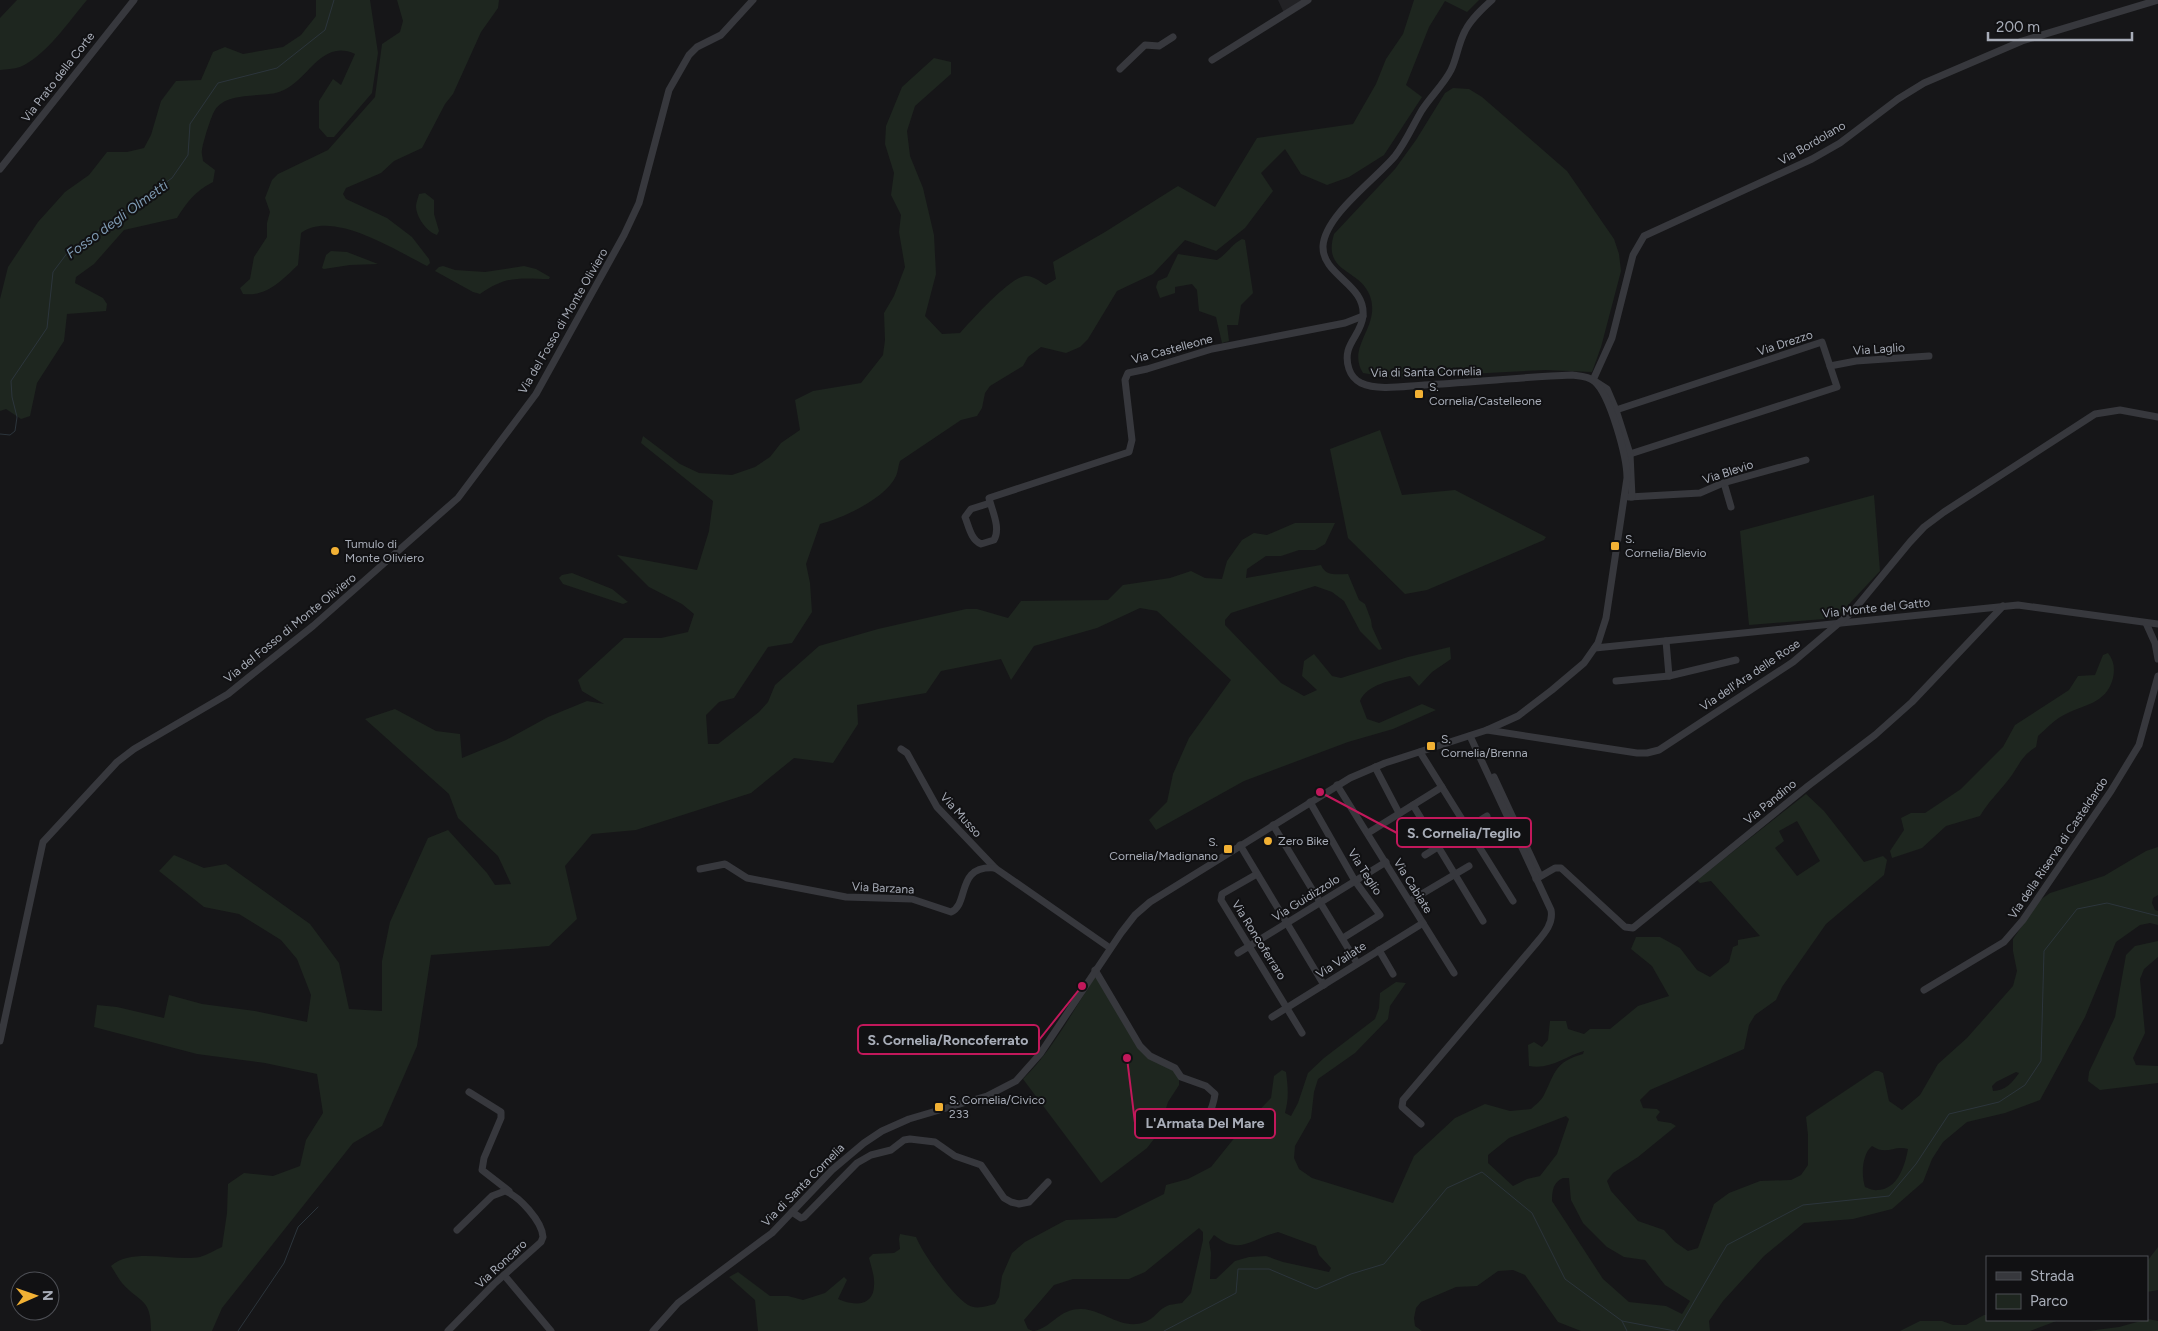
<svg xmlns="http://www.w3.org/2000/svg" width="2158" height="1331" font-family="Figtree,sans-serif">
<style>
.built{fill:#222225}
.green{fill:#1e261f;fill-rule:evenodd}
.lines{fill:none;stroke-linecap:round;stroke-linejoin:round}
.stream{stroke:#2c353c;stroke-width:1}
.minor{stroke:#37383d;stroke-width:7}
.poi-dot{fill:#f2b134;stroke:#111113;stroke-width:2}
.labels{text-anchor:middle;stroke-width:4;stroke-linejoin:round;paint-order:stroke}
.street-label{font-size:12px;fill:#a8adb8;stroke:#111113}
.poi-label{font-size:12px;fill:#a8adb8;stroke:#111113;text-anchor:start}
.water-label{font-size:14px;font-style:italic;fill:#7f9bb3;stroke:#111113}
.leader{fill:none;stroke:#c2185b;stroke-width:2}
.callout-dot{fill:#c2185b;stroke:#111113;stroke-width:2}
.callout{fill:#111113;stroke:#c2185b;stroke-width:2}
.callout-label{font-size:14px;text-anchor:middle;font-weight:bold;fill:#a8adb8}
</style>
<rect width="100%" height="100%" fill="#161618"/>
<path class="built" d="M1278,0H1304L1284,13Z"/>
<g class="green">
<path d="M17,0H87C69,21 46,56 20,67C14,69 6,69 0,70V18Z"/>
<path d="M316,0H370L378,53L372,93L334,137H327L319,128V101L333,79L341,85L355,54C320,38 308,83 279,92C261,98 227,91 215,110C211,116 203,142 202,150C201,153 203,158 203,161L215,170L213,182C195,191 187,202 177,218L124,230L94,264L76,277L75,283L103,298L107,304L106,311L67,314L64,341L37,383L30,416L21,419L6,409L0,411V299L8,267L38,222L65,192L89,175L107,152H127L144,148L151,135L161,101L176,81L201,80L213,52L225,47L243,54L283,47L301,35L316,16Z"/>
<path d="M397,0H499L498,8L481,32L453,94L445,104L422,148L394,161L381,173L346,188L343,194L346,199L387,218L412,237L429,259L430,263L427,266C397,251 332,209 301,233L298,265C282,280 267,297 243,294L240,288L250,279L254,257L267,237V223L270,212L265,198L272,180L278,174L328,150L375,97L382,44L400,32L403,21Z"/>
<path d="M1414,0H1479L1467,12L1445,1L1429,27L1406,85L1422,97L1384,155L1349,177L1327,185L1301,174L1285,149L1261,173L1273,191L1245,228L1216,251L1185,240L1153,274L1117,291L1088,339L1080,347L1066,353L1041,347L1028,357L1023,366L990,386L985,393L982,408L977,416L961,420L900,461C898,466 898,472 896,476C885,499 843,518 820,524L806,564L810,583L812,612L792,643L768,647L734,698L719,702L706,715L708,744H718L759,712L768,702L775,685L819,646L878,629L966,609H977L1008,618L1021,601L1108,600L1123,585L1170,578L1191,571L1205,578L1222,579L1227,561L1242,540L1254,533L1267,535L1295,523H1335L1325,544L1315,550H1299L1281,556H1266L1247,569L1246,578L1321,565C1326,577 1337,574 1348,574L1359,600L1365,604L1371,620L1372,627L1382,649L1379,650L1360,631L1344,601L1332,592L1315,586L1231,613L1225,620V625L1281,683L1304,696L1317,690L1302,676L1304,661L1314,654L1332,676L1341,678L1408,657L1450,647L1451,659L1432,672L1419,686L1410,676C1393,680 1367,684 1360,701L1367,719L1379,723L1422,704L1436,710L1393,729L1348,742L1244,781L1156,830L1149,820L1167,802L1173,774L1189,738L1231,680L1157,611L1140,608L1097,628L1034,646L1011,680L1001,659L941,671L926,693L857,705L858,724L833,763L794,758L751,793L636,830L592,834L565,866L577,919L549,946L431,955L417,1046L382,1126L353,1143L222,1308L212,1331H151C151,1298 141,1304 122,1283C118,1278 115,1272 111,1266C132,1247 175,1262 200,1257C207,1255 215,1250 222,1247L227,1213L228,1184L244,1173L273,1176L300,1166L306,1140L323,1113L317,1074L265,1063L197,1054L94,1027L97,1005L117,1007L164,1018L169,995L202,1004L255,1011L307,1022L311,995L297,959L281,940L239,914L204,907L159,871L174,855L204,868L226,864L310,924L339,963L349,1009L382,1011V961L390,922L428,838L448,830L487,873L495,885L511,884L498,856L458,818L449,794L365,719L395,709L436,731L460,734L462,758L506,740L548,717L587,701L604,704L582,691L578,680L624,638H661L688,632L694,614L682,604L649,587L617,555L697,570L709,531L713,501L641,443L643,436L680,464L699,473L732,475L755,467L770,457L781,443L800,430L795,400L813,391L861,383L883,355L885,340L884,313L894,296L905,267L899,232L901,215L891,195L894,173L885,144L886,126L902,87L934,58L951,62V74L915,106L907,131L910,156L923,188L934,235L936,274L925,316L942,334L960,333C971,321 1009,278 1025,276C1033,275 1039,281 1046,285L1056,279L1053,262L1105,232L1178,186L1215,207L1257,138L1353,124L1376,84L1386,59L1403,34Z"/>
<path d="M1453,88L1469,89L1482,97L1567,171L1614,239L1619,254L1621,271L1601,347L1592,372L1545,370L1392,378L1363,373C1346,346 1381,327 1370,296C1360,268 1322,274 1334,234L1395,169L1416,140L1445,93Z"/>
<path d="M425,193L434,200V214L439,231L437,235C427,232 416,217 416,206C416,203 418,198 419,194Z"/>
<path d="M1242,239L1245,240L1253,293L1241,305L1238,325H1227L1229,341L1222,343L1216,317L1199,311L1197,290L1192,284L1175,287V293L1160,298L1156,287L1158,281L1167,277L1178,254L1217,260C1227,254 1232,244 1242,239Z"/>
<path d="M331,251L347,252L378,264L350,265L324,269L322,268L326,255Z"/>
<path d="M443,266L455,270L485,272L524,266L536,269L550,277L549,279C518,278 506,276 480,294L473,292L435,271L439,267Z"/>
<path d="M1380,430L1402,495L1455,490L1546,537L1544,540L1427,590L1405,594L1348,538L1330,449Z"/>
<path d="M1874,495L1880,571L1836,618L1749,625L1740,531Z"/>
<path d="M572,573L612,589L628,602L623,604L563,584L559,578L562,575Z"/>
<path d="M2108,653C2114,661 2115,668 2113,678C2106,705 2083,704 2062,716C2053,721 2046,729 2038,736L2036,747C2021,756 2019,766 2009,779C1999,792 1988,802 1980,816L1946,826L1922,848L1892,858L1890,851L1904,830L1901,818L1911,813H1925L1961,789L2003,747L2015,725L2069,690L2078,676L2095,675L2103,655Z"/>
<path d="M1806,794L1824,811L1864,862L1883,856L1887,860L1884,875L1826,924L1782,987L1776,1000L1755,1015L1749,1025L1744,1049L1650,1090L1640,1100L1643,1108L1657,1109L1660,1112L1656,1117L1658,1121L1671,1123L1676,1126L1638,1157L1613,1173L1607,1181L1611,1191L1638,1221L1664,1230L1675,1242L1688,1251L1698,1248L1714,1204L1729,1193L1760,1181L1791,1180L1801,1175L1808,1165V1135L1806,1117L1875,1071H1879L1883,1073L1889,1101L1902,1110L1920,1095L1938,1064L1967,1038L2013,986L2017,971L2013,951V939L2040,900L2050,893L2104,876L2146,851L2158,847V895L2153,898L2152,903L2155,910L2158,911V925L2150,923L2140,925L2116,942L2085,1017L2040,1100L2005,1113L1967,1122L1943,1142L1932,1159L1923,1182L1892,1209L1853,1219L1804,1223L1764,1256L1723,1301L1709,1321L1710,1331H1581L1558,1322L1525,1275L1513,1270L1498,1271L1477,1286L1456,1287L1421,1302L1416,1308L1414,1318L1415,1326L1422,1331H1034C1053,1327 1059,1308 1082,1309C1104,1310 1122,1331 1145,1322C1154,1319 1159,1309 1167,1306C1171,1304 1178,1304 1182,1303L1191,1293L1203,1240V1232L1199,1228L1145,1272L1129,1279H1073L1054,1285L1024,1320L1028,1329L1033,1331H758L755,1300L729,1277L738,1272L770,1296H788L803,1300L825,1293L844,1277L847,1280L838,1299C853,1306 874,1307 874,1285C875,1277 871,1266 869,1258L873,1254L894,1253L900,1249L899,1239L900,1234L916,1237C923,1254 952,1295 968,1305C976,1310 987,1306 995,1304L999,1297L1002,1276L1012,1253L1025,1242L1066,1220L1116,1218L1164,1194L1166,1185L1188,1179L1211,1167L1244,1126L1271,1098L1274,1076L1282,1070L1286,1072C1288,1087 1289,1098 1285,1113L1291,1116L1298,1103L1308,1073L1324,1058L1375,1019L1379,1008L1380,993L1396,982L1406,983L1390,1006L1388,1019L1355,1053L1318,1079L1314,1092L1311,1118L1295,1146L1294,1158L1299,1169L1312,1178L1393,1203L1414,1156L1455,1118L1485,1104L1510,1111L1531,1109C1535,1105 1542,1100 1544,1095C1556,1071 1555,1062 1583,1054L1584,1051C1565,1056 1551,1070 1529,1066L1528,1045L1534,1042L1542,1047L1548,1040L1550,1021H1566L1568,1029L1584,1034L1590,1029H1610L1638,1006L1669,996L1652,966L1631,949L1636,937H1660L1680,948L1697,970L1710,977L1729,962L1733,947L1738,945V940L1760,936L1711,881L1700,883L1697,880ZM1797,821L1820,861L1797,876L1775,848L1784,841L1779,831ZM2016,1072L2019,1073C2013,1082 2005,1091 1993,1091L1992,1086L1996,1082ZM1566,1116L1569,1119L1557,1154L1540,1176L1527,1179L1513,1186L1488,1163V1155L1509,1138ZM1872,1146C1887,1156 1893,1145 1908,1149C1905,1165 1898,1190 1877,1190C1874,1191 1868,1188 1865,1187C1861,1175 1862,1154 1872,1146ZM1563,1178H1569L1571,1200L1583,1223L1607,1247L1624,1257L1645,1260L1665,1285L1690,1301L1682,1314L1666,1306L1629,1302L1603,1279L1552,1201C1552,1191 1553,1182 1563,1178ZM1278,1232L1316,1246L1319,1255L1331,1268L1329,1272L1283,1262L1266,1256L1249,1257L1235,1261L1216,1279H1210L1211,1253L1209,1242L1214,1235C1240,1256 1250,1239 1278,1232Z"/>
<path d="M2158,941V957L2144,969L2140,979L2145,1033L2133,1058L2136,1065L2158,1066V1083L2100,1090L2088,1081L2089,1072L2115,1017L2126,955L2135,946Z"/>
<path d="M1096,976L1135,1042L1173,1068L1179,1079V1085L1168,1102L1157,1135L1147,1148L1101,1183L1023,1079C1053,1050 1073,1010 1096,976Z"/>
<path d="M2158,1247V1290L2147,1292L2148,1260Z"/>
<path d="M1984,1315H1987V1320H2059L2030,1331H1900L1920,1321H1942L1953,1325H1966Z"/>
<path d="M2148,1319L2158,1321V1331H2088L2119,1327Z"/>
</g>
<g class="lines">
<g class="stream">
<path d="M0,434L10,435L15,431L17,417L12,397L11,381L47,328L53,272L68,252L172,178L188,155L190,124L218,83L277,68L325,30L334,0"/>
<path d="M1622,1321L1627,1331"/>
<path d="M238,1331L284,1263L298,1227L318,1207"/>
<path d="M1164,1331L1236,1293L1238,1269H1269L1316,1289L1351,1274L1384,1264L1447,1188L1482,1172L1532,1213L1565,1279L1622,1321L1675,1331"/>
<path d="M1677,1331L1727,1245L1803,1205L1889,1196L1916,1164L1949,1114L1999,1102L2025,1085L2041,1061L2044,951L2077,909L2107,903L2158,916"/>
</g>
<g class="minor">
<path d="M1212,60L1308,0"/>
<path d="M1120,69L1145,45L1159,46L1173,37"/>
<path d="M0,169L134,0"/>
<path d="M1830,366L1856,361L1929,356"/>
<path d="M1616,410L1822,342L1837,387L1630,454"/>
<path d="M1724,483L1731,507"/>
<path d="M1629,497L1700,493L1723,483L1806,460"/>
<path d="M1632,497L1630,454L1616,410L1607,389L1593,380L1612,338L1633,255L1644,236L1812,159L1840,143L1898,99L1924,83L2022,41L2158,0"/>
<path d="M990,503L971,509L965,517C969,527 971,540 981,544L994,540C1001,528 992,511 989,498L1129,452L1132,440L1125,380L1128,373L1147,369L1212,349L1345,323L1363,316"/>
<path d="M2146,623L2155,643L2158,659"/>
<path d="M1666,641L1669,676"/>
<path d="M1595,648L2018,605L2158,624"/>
<path d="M1616,681L1669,676L1736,660"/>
<path d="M1487,730L1637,753H1647L1659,750L1793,662L1853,611L1910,542L1924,527L1944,512L2095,414L2120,410L2158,417"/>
<path d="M901,749L907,753L937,807L995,868"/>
<path d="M1420,752L1513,901"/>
<path d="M1375,767L1399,813"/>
<path d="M1494,777L1540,876"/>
<path d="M1337,785L1454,973"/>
<path d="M1310,802L1355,881L1380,915L1343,938"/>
<path d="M1413,805L1483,921"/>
<path d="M1273,825L1357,963"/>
<path d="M1368,833L1442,787"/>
<path d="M1240,845L1324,985"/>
<path d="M1425,855L1487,816"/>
<path d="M700,869L725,864L747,878L846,897L912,899L951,912C970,904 955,865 995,868L1110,948"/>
<path d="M1257,874L1222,894L1221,900L1302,1033"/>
<path d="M1536,879L1555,868H1561L1625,927L1633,928L1808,786L1875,735L1912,702L2003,606"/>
<path d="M1410,901L1469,866"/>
<path d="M1379,950L1393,974"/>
<path d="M1238,953L1386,862"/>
<path d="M1095,970L1140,1046L1150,1056L1175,1068L1181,1077L1206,1086L1215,1094C1213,1108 1207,1122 1193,1125"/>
<path d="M1924,990L2004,942L2023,920L2111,791L2139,745L2158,676"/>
<path d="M1272,1017L1423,923"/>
<path d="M0,1041L43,842L117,762L134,749L228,694L249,677L313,626L458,498L536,394L624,235L639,203L669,90L689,55L697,47L721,35L753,0"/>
<path d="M469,1092L501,1112V1118L484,1158L482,1170L509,1191"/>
<path d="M1421,1124L1402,1107L1403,1100L1533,947C1542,936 1554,925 1551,910L1470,736"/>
<path d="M792,1212L801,1218L804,1217L857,1163L871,1155L891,1150L904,1140L910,1139L935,1142L955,1156L981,1165L1004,1198L1011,1202L1019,1204L1029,1202L1048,1182"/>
<path d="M504,1275L551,1331"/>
<path d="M448,1331L494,1284L541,1242L543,1237C542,1221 519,1196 505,1191L492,1196L457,1230"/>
<path d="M653,1331L678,1303L772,1233L832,1170L864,1143L882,1131L909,1119L987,1096L1016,1081L1040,1054L1121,933L1135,915L1150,902L1350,778L1385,763L1487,730L1518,716L1552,690L1584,663L1598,643L1606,618L1627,478C1627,457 1610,394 1594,381C1588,376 1579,376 1572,375C1523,377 1474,382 1424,385C1405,386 1378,391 1361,383C1355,380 1351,375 1349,369C1341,344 1361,337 1363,316C1366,284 1322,276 1323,246C1325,215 1376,179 1395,156C1406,142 1413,125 1422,110C1431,96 1444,84 1451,70C1457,58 1458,44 1465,31C1471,19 1482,9 1492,0"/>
</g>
</g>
<g class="poi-dot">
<rect x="1414" y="389" width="10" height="10" rx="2.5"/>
<rect x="1610" y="541" width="10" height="10" rx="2.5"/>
<circle cx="335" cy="551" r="5"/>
<rect x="1426" y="741" width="10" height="10" rx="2.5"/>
<circle cx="1268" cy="841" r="5"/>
<rect x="1223" y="844" width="10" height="10" rx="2.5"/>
<rect x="934" y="1102" width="10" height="10" rx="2.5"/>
</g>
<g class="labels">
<g class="street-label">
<text transform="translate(58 77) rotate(-52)" y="4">Via Prato della Corte</text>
<text transform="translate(1812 143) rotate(-30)" y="4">Via Bordolano</text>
<text transform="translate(563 321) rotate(-60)" y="4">Via del Fosso di Monte Oliviero</text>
<text transform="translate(1785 343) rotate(-18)" y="4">Via Drezzo</text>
<text transform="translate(1172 349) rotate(-15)" y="4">Via Castelleone</text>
<text transform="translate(1879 349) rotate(-4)" y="4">Via Laglio</text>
<text transform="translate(1426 372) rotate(-1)" y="4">Via di Santa Cornelia</text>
<text transform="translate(1728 472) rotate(-18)" y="4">Via Blevio</text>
<text transform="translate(1876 608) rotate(-6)" y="4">Via Monte del Gatto</text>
<text transform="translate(290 628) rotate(-39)" y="4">Via del Fosso di Monte Oliviero</text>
<text transform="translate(1750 675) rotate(-34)" y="4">Via dell'Ara delle Rose</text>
<text transform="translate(1770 802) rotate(-39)" y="4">Via Pandino</text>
<text transform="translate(961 815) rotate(48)" y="4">Via Musso</text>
<text transform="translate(2058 848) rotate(-56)" y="4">Via della Riserva di Casteldardo</text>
<text transform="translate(1365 872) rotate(57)" y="4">Via Teglio</text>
<text transform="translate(1413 886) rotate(58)" y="4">Via Cabiate</text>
<text transform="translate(883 888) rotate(3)" y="4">Via Barzana</text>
<text transform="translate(1306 898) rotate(-32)" y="4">Via Guidizzolo</text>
<text transform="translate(1259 940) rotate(58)" y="4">Via Roncoferraro</text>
<text transform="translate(1341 960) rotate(-33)" y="4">Via Vailate</text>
<text transform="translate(803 1185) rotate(-45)" y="4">Via di Santa Cornelia</text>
<text transform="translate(501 1264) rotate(-43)" y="4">Via Roncaro</text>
</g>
<g class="poi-label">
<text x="1429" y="391">S.<tspan x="1429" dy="14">Cornelia/Castelleone</tspan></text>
<text x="1625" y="543">S.<tspan x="1625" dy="14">Cornelia/Blevio</tspan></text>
<text x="345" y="548">Tumulo di<tspan x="345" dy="14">Monte Oliviero</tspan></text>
<text x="1441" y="743">S.<tspan x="1441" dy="14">Cornelia/Brenna</tspan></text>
<text x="1278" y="845">Zero Bike</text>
<text x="1218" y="846" text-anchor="end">S.<tspan x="1218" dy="14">Cornelia/Madignano</tspan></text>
<text x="949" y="1104">S. Cornelia/Civico<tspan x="949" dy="14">233</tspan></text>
</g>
<g class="water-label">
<text transform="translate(117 219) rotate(-36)" y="5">Fosso degli Olmetti</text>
</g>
</g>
<path class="leader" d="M1320 792L1397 833M1082 986L1039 1040M1127 1058L1135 1123"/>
<g class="callout-dot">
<circle cx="1320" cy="792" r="5"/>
<circle cx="1082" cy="986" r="5"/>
<circle cx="1127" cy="1058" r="5"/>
</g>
<g class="callout">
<rect x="1397" y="818" width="134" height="29" rx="5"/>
<rect x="858" y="1025" width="181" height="29" rx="5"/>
<rect x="1135" y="1109" width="140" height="29" rx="5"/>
</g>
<g class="callout-label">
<text x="1464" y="838">S. Cornelia/Teglio</text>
<text x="948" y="1045">S. Cornelia/Roncoferrato</text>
<text x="1205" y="1128">L'Armata Del Mare</text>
</g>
<rect x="1986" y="1256" width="162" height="65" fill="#111113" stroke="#4d4f55"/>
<rect x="1996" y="1272" width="25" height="8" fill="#37383d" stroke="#4d4f55"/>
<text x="2030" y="1281" font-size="15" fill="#a8adb8">Strada</text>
<rect x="1996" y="1294" width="25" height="15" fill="#1e261f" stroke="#4d4f55"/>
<text x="2030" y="1306" font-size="15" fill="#a8adb8">Parco</text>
<g transform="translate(35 1296) rotate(88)"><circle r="24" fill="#111113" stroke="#4d4f55"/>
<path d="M0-4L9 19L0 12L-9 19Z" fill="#f2b134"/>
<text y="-8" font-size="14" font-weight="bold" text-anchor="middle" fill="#a8adb8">N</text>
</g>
<path d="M1988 32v8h144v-8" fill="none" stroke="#a8adb8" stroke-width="2.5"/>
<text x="1996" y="32" font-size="15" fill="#a8adb8" stroke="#111113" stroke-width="4" paint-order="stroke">200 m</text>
</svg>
